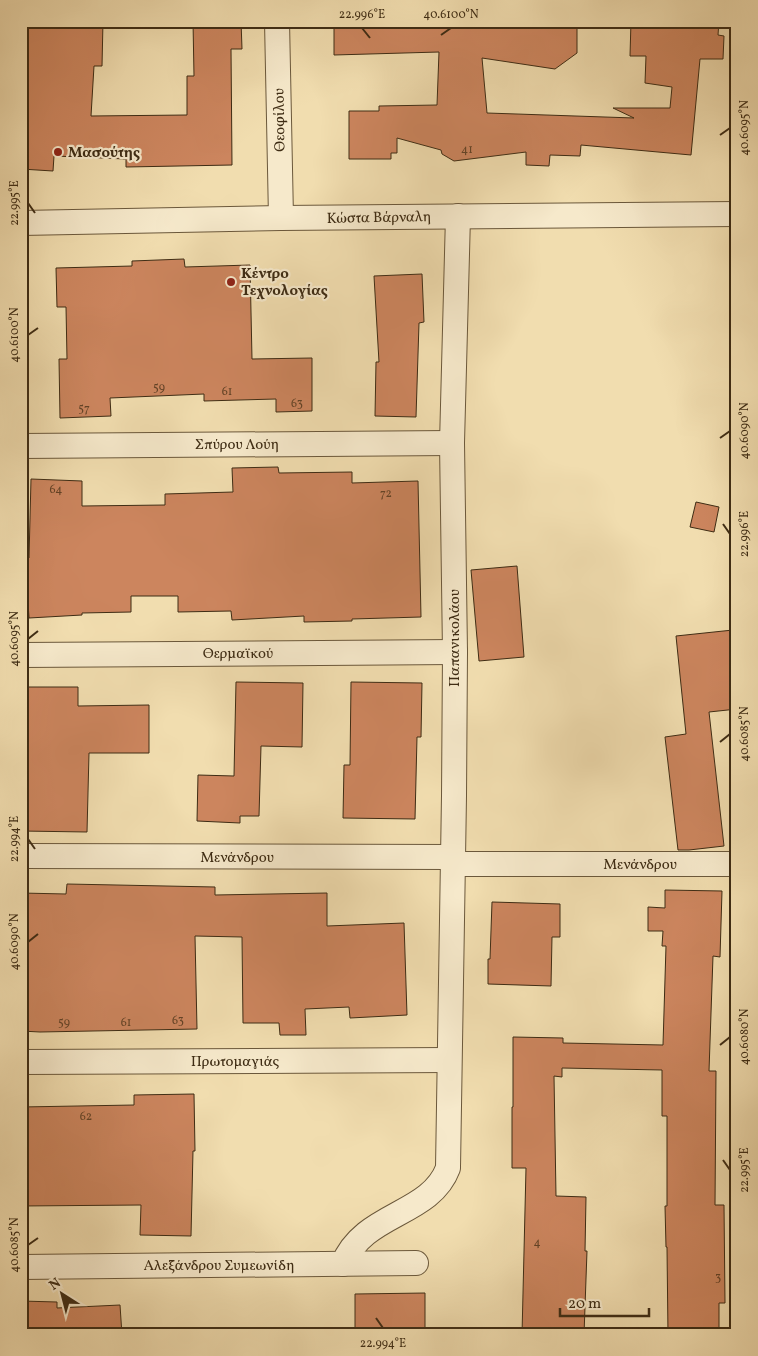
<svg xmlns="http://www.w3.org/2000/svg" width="758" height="1356" font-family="Vollkorn,serif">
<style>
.green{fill:#b7c28d;stroke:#7a7750}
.building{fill:#cc855e;stroke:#3e2c14}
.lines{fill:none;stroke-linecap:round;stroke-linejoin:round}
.street-casing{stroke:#6b583b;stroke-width:26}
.street{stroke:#f6e9cb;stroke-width:24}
.ticks{fill:none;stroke:#3e2c14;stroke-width:2}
.poi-dot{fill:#8f2418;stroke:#f6e9cb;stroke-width:2}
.labels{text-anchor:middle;stroke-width:4.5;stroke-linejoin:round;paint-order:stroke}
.number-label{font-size:12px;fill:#624226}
.street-label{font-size:15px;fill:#3e2c14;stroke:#f6e9cb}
.poi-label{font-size:15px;font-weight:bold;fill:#3e2c14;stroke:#f6e9cb;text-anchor:start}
.neatline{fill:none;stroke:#3e2c14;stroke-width:2}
.ticks-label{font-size:12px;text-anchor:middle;fill:#3e2c14}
</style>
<rect width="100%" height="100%" fill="#f1ddaf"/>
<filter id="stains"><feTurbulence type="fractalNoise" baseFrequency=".004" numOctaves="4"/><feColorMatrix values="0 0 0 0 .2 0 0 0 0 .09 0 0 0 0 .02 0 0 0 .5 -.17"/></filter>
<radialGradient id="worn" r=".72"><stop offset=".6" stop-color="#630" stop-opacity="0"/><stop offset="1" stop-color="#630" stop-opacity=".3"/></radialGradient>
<rect class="green" x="185" y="1330" width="66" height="5"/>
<g class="building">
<path d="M21,21H103L102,66H94L91,116L187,115V76H194L193,21H241L242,49H231L232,165L126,167V159L54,156L53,171L21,169Z"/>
<path d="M334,21H577V53L555,69L482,58L487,113L634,118L613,108H670L672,87L645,83L646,56H630L631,21H719L718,35L724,36L723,59H700L691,155L581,145L580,156L550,155L549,166L526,165V152L454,161L442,154L441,150L397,138V153H391V159H349V111H379V106L437,105L439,52L334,55Z"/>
<path d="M184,259L185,267L250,265L252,359L312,358V411L276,412V399L204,401V394L110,398L111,416L60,418L59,359H67L66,307H57L56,268L132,266V261Z"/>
<path d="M422,274L424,322L419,323L416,417L375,416L376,362H379L374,276Z"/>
<path d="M278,467L279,473L352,472V483L418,481L421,617L352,619V621L304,622V616L232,620L231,611L178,612V596H131V612L82,613V615L29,618L25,558H29L31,479L82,481V506L165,505V494L233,492L232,468Z"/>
<path d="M696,502L719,507L714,532L690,527Z"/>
<path d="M517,566L524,657L479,661L471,570Z"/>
<path d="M733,630L737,663V709L709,712L724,846L689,850H678L665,737L686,734L676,636Z"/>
<path d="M236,682L303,683L302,747L261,746L259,816H240V823L197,821L198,775L234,776Z"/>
<path d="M351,682L422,683L421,737H417L415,819L343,818L344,765H350Z"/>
<path d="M21,687H78V706L149,705V753H89L87,832L21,831Z"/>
<path d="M67,884L215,887V895L327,893V926L404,923L407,1015L350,1018L349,1007L305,1009L306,1035H280L279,1023H243L242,937L195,936L197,1029L40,1032L21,1031V893L66,894Z"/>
<path d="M665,890L722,891L720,957L713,956L709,1071H716L715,1205H724L725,1303H719V1335H668L667,1247H666L665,1206H667V1116H662V1070L562,1068V1077L554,1076L556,1196L586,1197L585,1251H587L584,1335H522L526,1168H512V1107H513V1037L563,1038V1043L663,1045L666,946H662L663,931H648V907L665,908Z"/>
<path d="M492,902L560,904V937H552L551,986L488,984V959H490Z"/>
<path d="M194,1094L195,1151H193L191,1236L140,1235L141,1205L21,1206V1107L134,1105V1095Z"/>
<path d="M425,1293V1335H355V1294Z"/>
<path d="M21,1301L57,1302V1308L120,1305L122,1335H21Z"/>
</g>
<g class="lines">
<defs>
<g id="street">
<path d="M277,21L281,218"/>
<path d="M21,223L281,218L737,214"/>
<path d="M21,446L452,443"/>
<path d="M21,655L455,652"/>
<path d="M21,856L453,857"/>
<path d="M453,864H737"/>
<path d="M21,1062L449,1060"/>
<path d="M343,1264C364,1212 430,1216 448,1168L454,796L455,652L452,443L458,216"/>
<path d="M21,1267L416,1263"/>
</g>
</defs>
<use href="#street" class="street-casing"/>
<use href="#street" class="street"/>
</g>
<path class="ticks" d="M362,28L370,38M441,35L451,28M720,135L730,128M28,203L35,213M28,335L38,328M720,438L730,431M723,524L730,534M28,639L38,631M720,742L730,734M28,839L35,849M28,942L38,934M720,1045L730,1037M723,1160L730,1170M28,1245L38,1238M376,1318L383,1328"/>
<g class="poi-dot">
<circle cx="58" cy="152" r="5"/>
<circle cx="231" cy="282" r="5"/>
</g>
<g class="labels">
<g class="number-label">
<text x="467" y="153">41</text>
<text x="159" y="391">59</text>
<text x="227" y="395">61</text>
<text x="297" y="407">63</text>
<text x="84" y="412">57</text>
<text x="56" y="493">64</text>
<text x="386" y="497">72</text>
<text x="178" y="1024">63</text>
<text x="64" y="1026">59</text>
<text x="126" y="1026">61</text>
<text x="86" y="1120">62</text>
<text x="537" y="1246">4</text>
<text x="718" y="1281">3</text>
</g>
<g class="street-label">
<text transform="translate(279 120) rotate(-91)" y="5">Θεοφίλου</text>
<text transform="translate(379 217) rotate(-1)" y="5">Κώστα Βάρναλη</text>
<text x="237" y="449">Σπύρου Λούη</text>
<text transform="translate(454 638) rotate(-90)" y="5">Παπανικολάου</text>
<text x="238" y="658">Θερμαϊκού</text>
<text x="237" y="862">Μενάνδρου</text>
<text x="640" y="869">Μενάνδρου</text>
<text x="235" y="1066">Πρωτομαγιάς</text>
<text x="219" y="1270">Αλεξάνδρου Συμεωνίδη</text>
</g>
<g class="poi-label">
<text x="68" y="157">Μασούτης</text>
<text x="241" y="278">Κέντρο<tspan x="241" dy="17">Τεχνολογίας</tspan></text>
</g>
</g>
<rect width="758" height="1356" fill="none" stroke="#f1ddaf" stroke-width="55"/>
<g transform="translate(62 1294) rotate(324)" stroke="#f6e9cb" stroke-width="4" paint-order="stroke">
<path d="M0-4L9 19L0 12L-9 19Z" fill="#3e2c14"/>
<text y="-8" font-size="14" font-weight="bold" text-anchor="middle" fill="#3e2c14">N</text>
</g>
<path d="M560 1308v8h89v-8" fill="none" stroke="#3e2c14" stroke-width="2.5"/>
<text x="568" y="1308" font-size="15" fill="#3e2c14" stroke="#f6e9cb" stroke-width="4" paint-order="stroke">20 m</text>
<rect x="28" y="28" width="702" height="1300" class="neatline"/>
<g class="ticks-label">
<text x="362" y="18">22.996°E</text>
<text x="451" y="18">40.6100°N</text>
<text transform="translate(744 128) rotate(-90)" y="4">40.6095°N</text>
<text transform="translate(14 203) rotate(-90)" y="4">22.995°E</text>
<text transform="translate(14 335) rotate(-90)" y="4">40.6100°N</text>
<text transform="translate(744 431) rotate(-90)" y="4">40.6090°N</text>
<text transform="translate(744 534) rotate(-90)" y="4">22.996°E</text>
<text transform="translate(14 639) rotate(-90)" y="4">40.6095°N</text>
<text transform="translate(744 734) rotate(-90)" y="4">40.6085°N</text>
<text transform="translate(14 839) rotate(-90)" y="4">22.994°E</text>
<text transform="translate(14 942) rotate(-90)" y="4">40.6090°N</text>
<text transform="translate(744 1037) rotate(-90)" y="4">40.6080°N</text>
<text transform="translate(744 1170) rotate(-90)" y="4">22.995°E</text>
<text transform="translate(14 1245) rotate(-90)" y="4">40.6085°N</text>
<text x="383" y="1347">22.994°E</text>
</g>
<rect width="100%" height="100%" filter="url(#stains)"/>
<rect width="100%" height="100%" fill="url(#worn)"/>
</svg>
